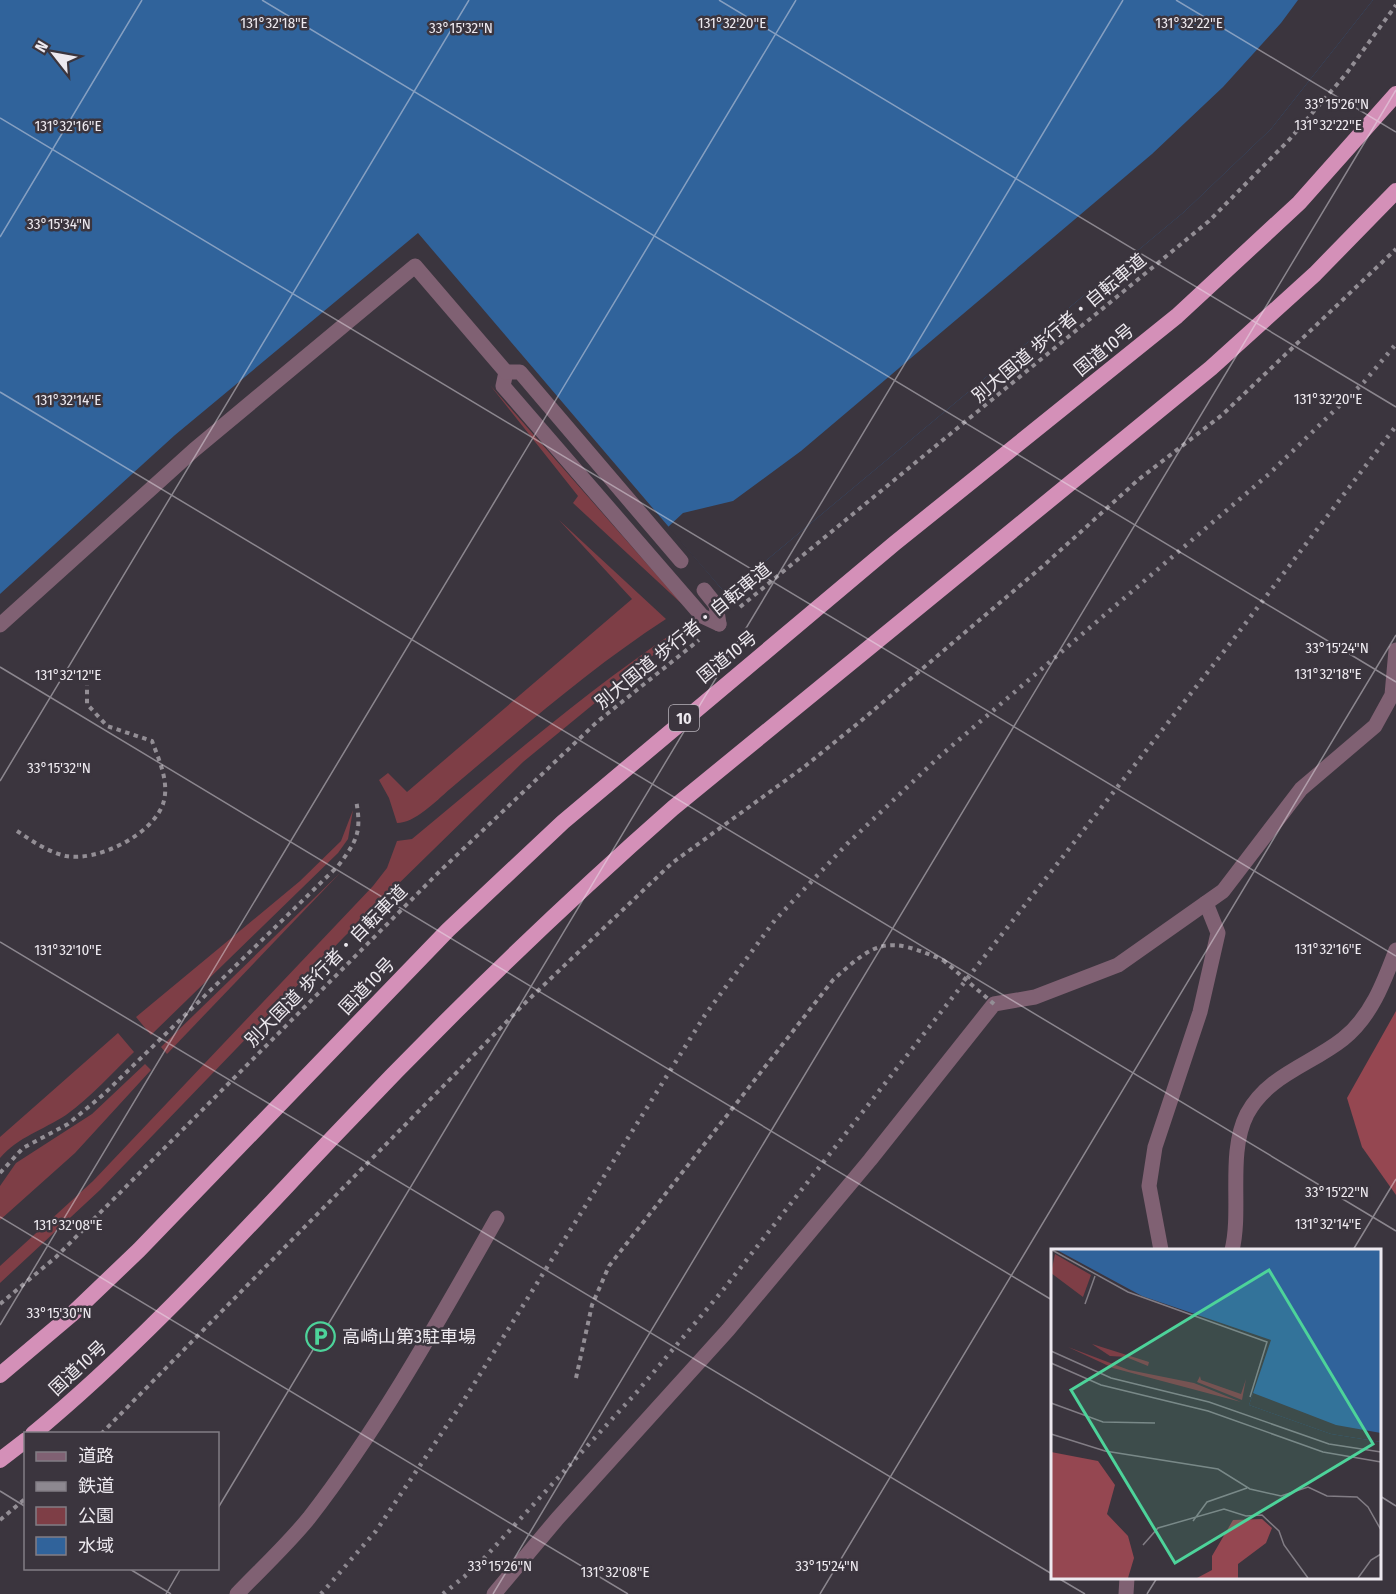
<svg xmlns="http://www.w3.org/2000/svg" width="1396" height="1594" font-family="'Fira Sans Condensed','Noto Sans JP',sans-serif">
<style>
.green{fill:#7e3e46}
.forest{fill:#954751}
.water{fill:#30639b}
.pier{fill:#3b353e}
.lines{fill:none;stroke-linecap:round;stroke-linejoin:round}
.path{stroke:#938e95;stroke-width:4;stroke-dasharray:4.5 4.5;stroke-linecap:butt}
.pedestrian{stroke:#806173;stroke-width:15}
.minor{stroke:#806173;stroke-width:15}
.trunk{stroke:#d490b8;stroke-width:16}
.rail{stroke:#8d8890;stroke-width:4.5;stroke-dasharray:3 6;stroke-linecap:butt}
.path-bridge{stroke:#938e95;stroke-width:4;stroke-dasharray:4.5 4.5;stroke-linecap:butt}
.ticks{fill:none;stroke:#ede9ef;stroke-width:1.5;stroke-opacity:0.45}
.labels{text-anchor:middle;stroke-width:5;stroke-linejoin:round;paint-order:stroke}
.shield{fill:#3b353e;stroke:#b8b3ba;stroke-width:1.5}
.shield-label{font-size:16px;font-weight:bold;fill:#ede9ef}
.street-label{font-size:18px;fill:#ede9ef;stroke:#3b353e}
.poi-label{font-size:18px;fill:#ede9ef;stroke:#3b353e;text-anchor:start}
.inset-road{fill:none;stroke:#827d85;stroke-width:1.5}
.view{fill:#4dd39a;fill-opacity:0.15;stroke:#4dd39a;stroke-width:3}
.inset-edge{fill:none;stroke:#ede9ef;stroke-width:3}
.ticks-label{font-size:15px;text-anchor:middle;fill:#ede9ef;stroke:#3b353e;stroke-width:5;stroke-linejoin:round;paint-order:stroke}
</style>
<rect width="100%" height="100%" fill="#3b353e"/>
<g class="green">
<path d="M490,385L683,605L573,503L578,496Z"/>
<path d="M559,520L666,619C589,669 520,730 450,789C436,801 415,823 397,823L389,798L379,780L388,773L407,792L632,599Z"/>
<path d="M676,631L679,634L523,762L344,937L100,1190L0,1283V1266L93,1181L373,886L387,868L397,841L412,839C499,767 582,694 676,631Z"/>
<path d="M353,810L348,839L338,853L151,1035L136,1017L300,881L341,841Z"/>
<path d="M341,872L167,1054L161,1047Z"/>
<path d="M118,1033L134,1052C112,1073 91,1097 66,1115C43,1130 18,1137 0,1158V1137Z"/>
<path d="M145,1064L151,1070L75,1153L0,1220V1186L16,1163L92,1114Z"/>
</g>
<path class="forest" d="M1396,1011V1195L1362,1147L1347,1098Z"/>
<path class="water" d="M0,0H1373L1271,129L1184,212L726,594L418,233L175,435L0,594Z"/>
<path class="pier" d="M1298,0H1373L1271,129L1184,212L726,594L668,527L683,513L733,501L801,451L1152,154L1223,87L1281,23Z"/>
<g class="lines">
<g class="path">
<path d="M740,607L1209,221L1289,140L1346,74L1396,5"/>
<path d="M17,831C32,841 48,852 66,856C97,862 152,835 163,804C170,783 159,760 152,741L107,726L87,704V685"/>
<path d="M0,1173L23,1148L68,1124L104,1094L338,866C357,841 362,832 356,800"/>
<path d="M0,1304L56,1257L440,871L597,722L699,640"/>
<path d="M576,1378L592,1305L609,1266L833,980C877,940 887,936 943,960"/>
<path d="M101,1434L525,1003L672,863L804,767L862,720L1043,566L1138,480L1222,415L1396,249"/>
<path d="M0,1520L26,1498"/>
</g>
<g class="pedestrian">
<path d="M506,372L503,386L702,616L719,624"/>
<path d="M704,590L716,605L719,624"/>
<path d="M0,625L194,450L415,266L506,372H520L681,561"/>
</g>
<g class="minor">
<path d="M1161,1250L1149,1186L1155,1147L1200,1012L1218,933L1206,903"/>
<path d="M1232,1250C1242,1210 1227,1153 1247,1114C1268,1075 1310,1065 1343,1039C1371,1017 1384,982 1396,950"/>
<path d="M237,1594C261,1569 287,1545 309,1518C381,1425 439,1320 497,1218"/>
<path d="M494,1594L557,1519L728,1330L870,1160L994,1004L1035,997L1118,965L1223,891L1301,789L1375,726L1392,695L1396,650"/>
<path d="M1126,1594L1127,1578"/>
</g>
<g class="trunk">
<path d="M0,1375L71,1315L139,1250L448,930L563,822L895,543L1177,316L1299,203L1396,94"/>
<path d="M33,1434C143,1343 239,1236 337,1133C444,1020 556,911 673,808L1211,368L1315,274L1396,191"/>
<path d="M0,1460L26,1440"/>
</g>
<g class="rail">
<path d="M321,1594L376,1531L462,1403L705,1015L775,920L847,844L940,756L1269,474L1364,382L1396,344"/>
<path d="M443,1594L476,1567L636,1393L723,1290L1232,641L1396,426"/>
</g>
<path class="path-bridge" d="M943,960L994,1004"/>
</g>
<path class="ticks" d="M262,0L1396,682M719,0L1396,407M1176,0L1396,132M0,118L1396,956M0,237L142,0M0,392L1396,1231M0,667L1052,1300M0,781L469,0M0,942L1052,1574M0,1217L628,1594M1353,1250L1396,1179M0,1325L796,0M0,1491L26,1507M1380,1496L1396,1506M218,1508L1123,0M128,1568L171,1594M1058,1578L1085,1594M166,1594L181,1568M493,1594L1396,90M820,1594L1396,635M1147,1594L1157,1578"/>
<defs>
<symbol id="parking-ring" viewBox="-11 -11 22 22"><circle r="9.5" fill="#3b353e" stroke="#4dd39a" stroke-width="1.5"/><path d="M-3.5-5.5H1a3.5 3.5 0 0 1 0 7H-1V5.5H-3.5ZM-1-3.4V-.6H.8a1.4 1.4 0 0 0 0-2.8Z" fill="#4dd39a"/></symbol>
</defs>
<g fill-rule="evenodd">
<use href="#parking-ring" x="304" y="1320" width="33" height="33"/>
</g>
<g class="labels">
<rect class="shield" x="669" y="705" width="30" height="26" rx="4.5"/>
<g class="shield-label">
<text x="684" y="724">10</text>
</g>
<g class="street-label">
<text transform="translate(1059 328) rotate(-40)" y="6">別大国道 歩行者・自転車道</text>
<text transform="translate(1104 350) rotate(-39)" y="6">国道10号</text>
<text transform="translate(683 636) rotate(-39)" y="6">別大国道 歩行者・自転車道</text>
<text transform="translate(727 657) rotate(-39)" y="6">国道10号</text>
<text transform="translate(326 966) rotate(-45)" y="6">別大国道 歩行者・自転車道</text>
<text transform="translate(367 986) rotate(-46)" y="6">国道10号</text>
<text transform="translate(78 1368) rotate(-43)" y="6">国道10号</text>
</g>
<g class="poi-label">
<text x="342" y="1343">高崎山第3駐車場</text>
</g>
</g>
<g transform="translate(1051 1249)">
<rect width="330" height="330" fill="#3b353e"/>
<path d="M4,5L40,26L32,48L0,24ZM41,95L98,113L97,117L75,108L59,107ZM17,98L78,121L143,134L190,153L62,119ZM149,127L150,131L190,145L195,130L191,151L146,133Z" fill="#7e3e46"/>
<path d="M0,203L47,212L64,236L56,265L77,287L83,309L77,329H0ZM211,270L221,279L215,294L187,315V329H146L161,321V307L182,271Z" fill="#954751"/>
<path d="M6,1H330V193L280,185L198,156L220,91L91,47Z" fill="#30639b"/>
<path d="M202,144L285,176L330,184V193L280,185L198,156Z" fill="#3b353e"/>
<path class="inset-road" d="M1,1L77,43L216,93L199,148M34,55L44,27M0,102L60,129L158,153L278,195L330,203M0,114L50,136L157,162L272,203L330,213M0,154L52,173L104,174M0,185L54,202L167,220L199,240L230,247L257,238L276,247L306,248L317,258L330,281M142,272L156,253L196,239M92,296L107,279L173,260L195,267L211,266L228,282L233,296L257,329M307,329L320,311L330,305"/>
<path class="view" d="M218,21L322,195L124,314L20,141Z"/>
<rect width="330" height="330" class="inset-edge"/>
</g>
<g class="ticks-label">
<text x="274" y="28">131°32'18"E</text>
<text x="732" y="28">131°32'20"E</text>
<text x="1189" y="28">131°32'22"E</text>
<text x="461" y="33">33°15'32"N</text>
<text x="1337" y="109">33°15'26"N</text>
<text x="1328" y="130">131°32'22"E</text>
<text x="68" y="131">131°32'16"E</text>
<text x="59" y="229">33°15'34"N</text>
<text x="1328" y="404">131°32'20"E</text>
<text x="68" y="405">131°32'14"E</text>
<text x="1337" y="653">33°15'24"N</text>
<text x="1328" y="679">131°32'18"E</text>
<text x="68" y="680">131°32'12"E</text>
<text x="59" y="773">33°15'32"N</text>
<text x="1328" y="954">131°32'16"E</text>
<text x="68" y="955">131°32'10"E</text>
<text x="1337" y="1197">33°15'22"N</text>
<text x="1328" y="1229">131°32'14"E</text>
<text x="68" y="1230">131°32'08"E</text>
<text x="59" y="1318">33°15'30"N</text>
<text x="500" y="1571">33°15'26"N</text>
<text x="827" y="1571">33°15'24"N</text>
<text x="615" y="1577">131°32'08"E</text>
</g>
<rect x="24" y="1432" width="195" height="138" fill="#3b353e" stroke="#827d85" stroke-width="1.5"/>
<rect x="36" y="1452" width="30" height="9" fill="#806173" stroke="#827d85" stroke-width="1.5"/>
<text x="78" y="1462" font-size="18" fill="#ede9ef">道路</text>
<rect x="36" y="1482" width="30" height="9" fill="#8d8890" stroke="#827d85" stroke-width="1.5"/>
<text x="78" y="1492" font-size="18" fill="#ede9ef">鉄道</text>
<rect x="36" y="1507" width="30" height="18" fill="#7e3e46" stroke="#827d85" stroke-width="1.5"/>
<text x="78" y="1522" font-size="18" fill="#ede9ef">公園</text>
<rect x="36" y="1537" width="30" height="18" fill="#30639b" stroke="#827d85" stroke-width="1.5"/>
<text x="78" y="1552" font-size="18" fill="#ede9ef">水域</text>
<g transform="translate(54 54) rotate(301)" stroke="#3b353e" stroke-width="4.5" paint-order="stroke">
<path d="M0-4.5L10 22L0 15L-10 22Z" fill="#ede9ef"/>
<text y="-9" font-size="16" font-weight="bold" text-anchor="middle" fill="#ede9ef">N</text>
</g>
</svg>
